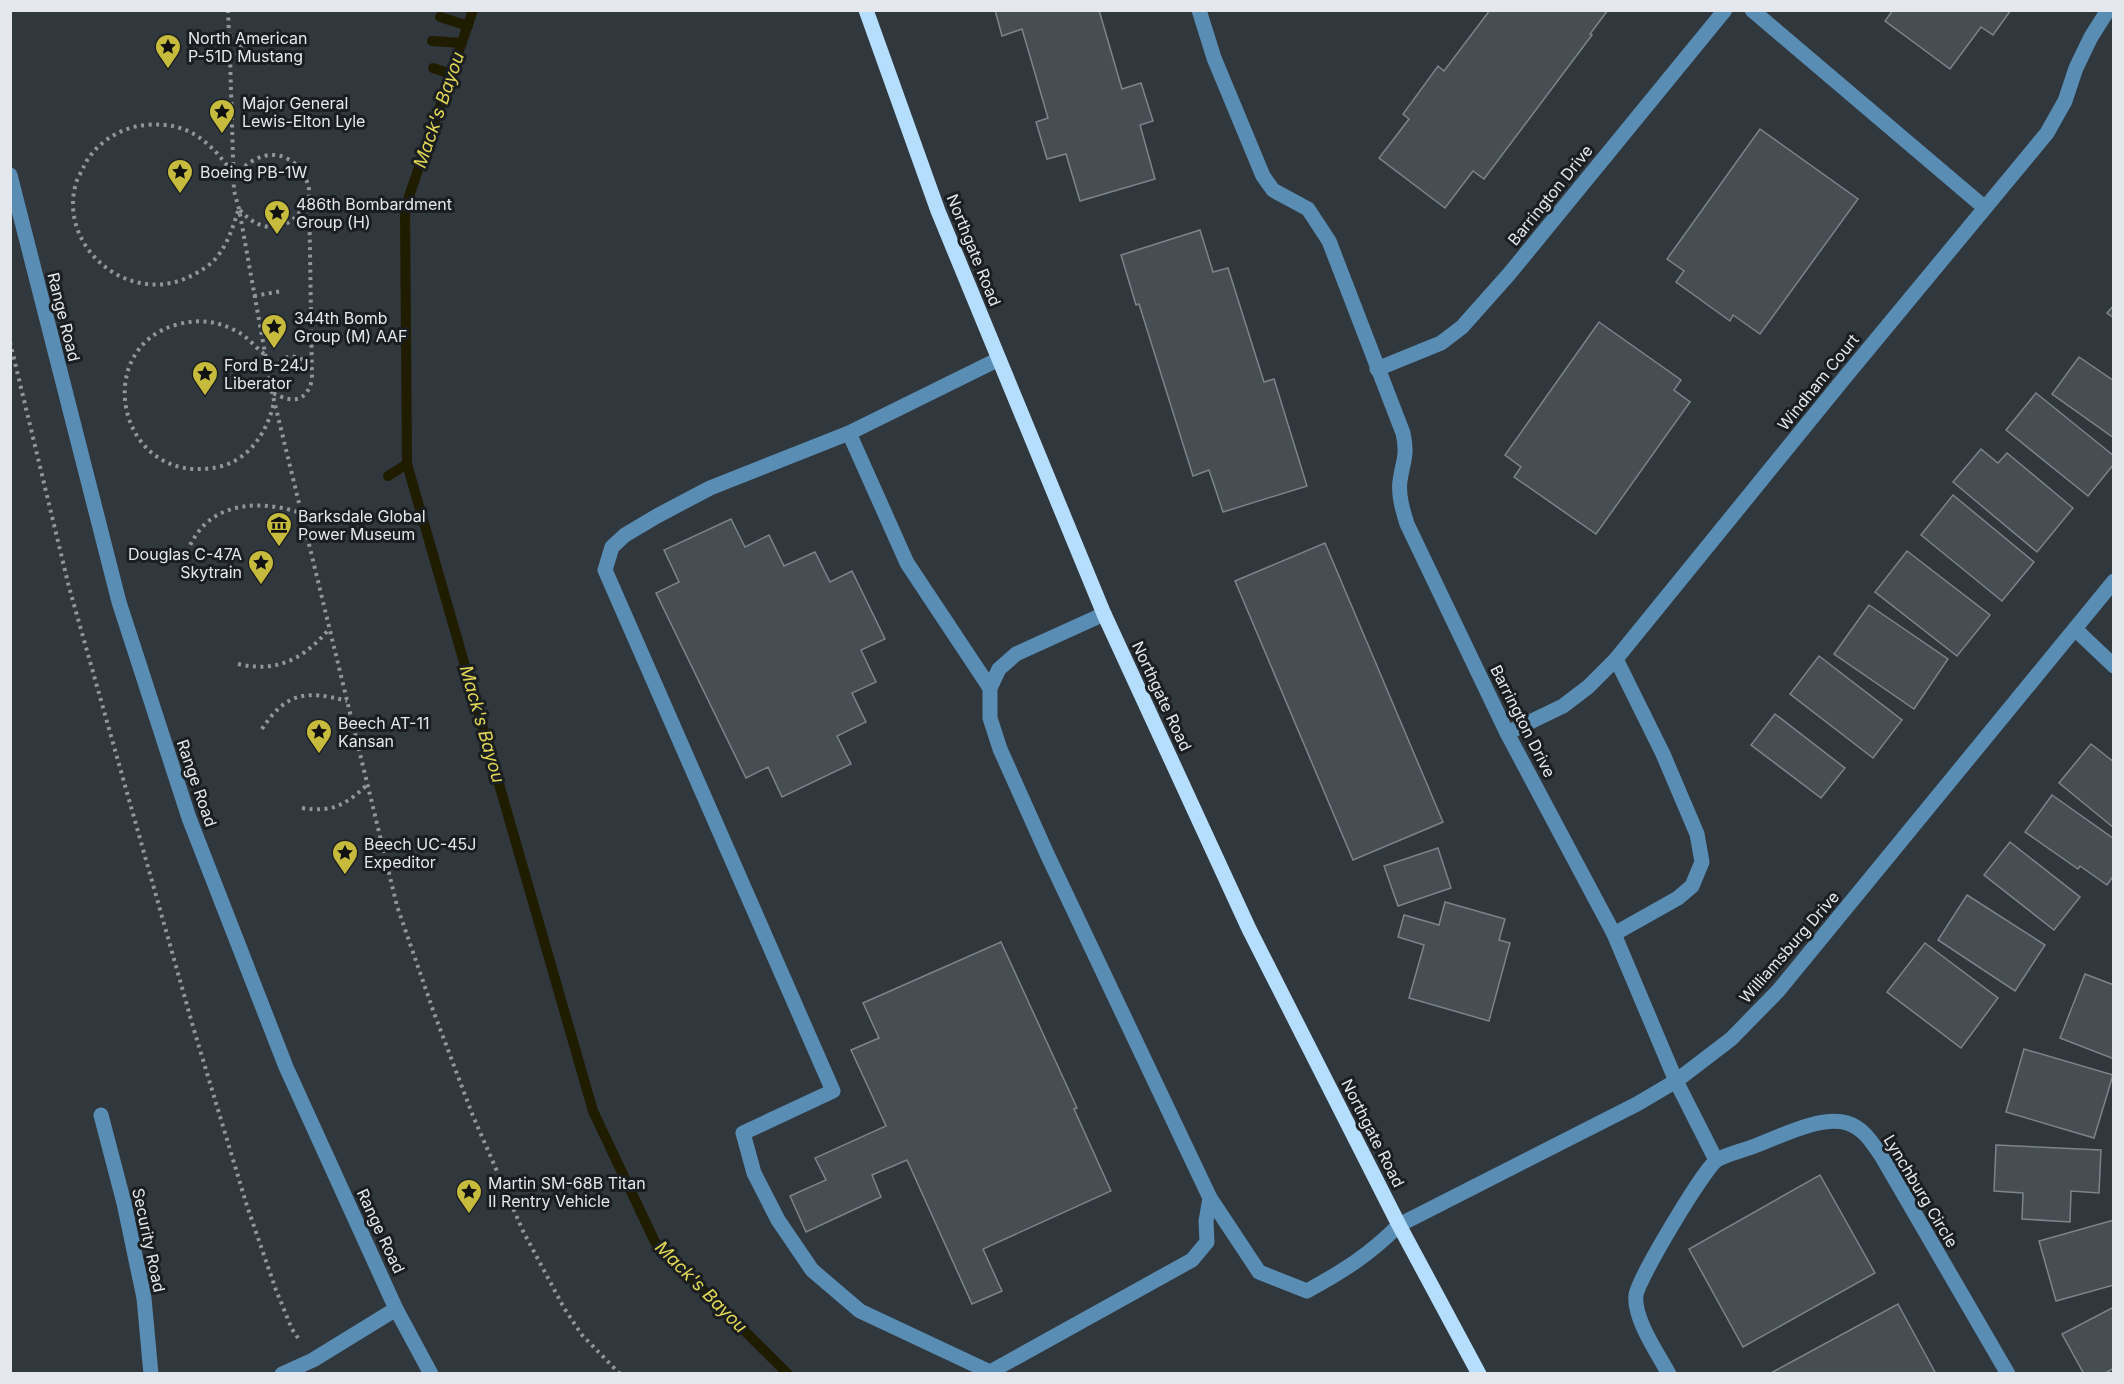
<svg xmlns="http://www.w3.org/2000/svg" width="2124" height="1384" font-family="Inter,sans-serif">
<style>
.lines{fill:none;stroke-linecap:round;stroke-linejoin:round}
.stream{stroke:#1f1c00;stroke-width:10}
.building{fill:#474e53;stroke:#7c848a;stroke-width:1.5}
.path{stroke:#91969b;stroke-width:4;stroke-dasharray:3 4.5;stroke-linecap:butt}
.minor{stroke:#598db4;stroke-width:15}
.major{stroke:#b5defd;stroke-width:15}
.labels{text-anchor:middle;stroke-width:6;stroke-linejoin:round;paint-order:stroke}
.poi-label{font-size:16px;fill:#e4e8ec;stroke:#1b1e21;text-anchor:start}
.street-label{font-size:16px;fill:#e4e8ec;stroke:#1b1e21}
.water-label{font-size:18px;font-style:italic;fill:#e3d856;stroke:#1b1e21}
</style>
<rect width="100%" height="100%" fill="#30373d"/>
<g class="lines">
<g class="stream">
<path d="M473,10L405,208L407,464L593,1111L655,1242L788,1374"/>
<path d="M440,17L468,26"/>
<path d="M432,41L462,43"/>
<path d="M433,68L451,74"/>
<path d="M388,476L407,464"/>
</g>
</g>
<g class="building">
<path d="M995,10H1099L1122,89L1141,83L1153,121L1140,125L1155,179L1080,201L1066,154L1047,159L1036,122L1048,118L1022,29L1002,36Z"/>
<path d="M1490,10H1608L1590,34L1592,35L1484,179L1473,171L1445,208L1379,158L1409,119L1403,114L1438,66L1444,71Z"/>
<path d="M1893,10H2011L1993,35L1981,27L1950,69L1885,21Z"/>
<path d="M1760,129L1858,199L1760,334L1733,315L1730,321L1676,282L1684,271L1667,259Z"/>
<path d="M1200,230L1213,272L1228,268L1264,382L1274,379L1307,486L1223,512L1209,470L1193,476L1139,304L1136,305L1121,255Z"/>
<path d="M2114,305V318L2107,313Z"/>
<path d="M1599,322L1681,380L1674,390L1690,402L1596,534L1514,477L1521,467L1505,455Z"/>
<path d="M2079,357L2114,381V438L2052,394Z"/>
<path d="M2036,393L2114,456V464L2088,496L2006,430Z"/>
<path d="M1981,449L1998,463L2007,453L2073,508L2037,552L1953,482Z"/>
<path d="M1953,495L2034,562L2002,601L1921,535Z"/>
<path d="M731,519L745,547L769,535L784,566L815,552L830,582L852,571L885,639L861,650L876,682L852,693L866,722L837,736L851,764L782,797L768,767L746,778L656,593L679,582L664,550Z"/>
<path d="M1325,543L1443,822L1353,860L1235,581Z"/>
<path d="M1907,551L1990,615L1957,656L1875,592Z"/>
<path d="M1869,605L1948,659L1914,709L1834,654Z"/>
<path d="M1819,656L1902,720L1873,758L1790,694Z"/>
<path d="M1775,714L1845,768L1821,798L1751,745Z"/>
<path d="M2091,744L2114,762V828L2059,783Z"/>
<path d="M2052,795L2114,839V875L2107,885L2080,866L2078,869L2025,832Z"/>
<path d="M2010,842L2080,897L2054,930L1984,875Z"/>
<path d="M1438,848L1451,888L1398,906L1384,866Z"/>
<path d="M1967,895L2045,945L2015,991L1938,940Z"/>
<path d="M1445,902L1505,919L1499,940L1510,943L1489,1021L1409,998L1424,945L1398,937L1404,915L1439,925Z"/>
<path d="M1001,942L1077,1108L1074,1109L1111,1191L983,1249L1002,1291L972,1304L907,1160L872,1175L881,1197L806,1232L790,1196L826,1180L815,1158L886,1126L851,1050L879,1038L863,1003Z"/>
<path d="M1925,943L1998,998L1961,1048L1887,992Z"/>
<path d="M2085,974L2114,985V1059L2060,1038Z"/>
<path d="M2024,1049L2113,1075L2094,1138L2006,1112Z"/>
<path d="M1996,1145L2101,1150L2099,1193L2071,1191L2070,1222L2022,1219L2023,1193L1994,1191Z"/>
<path d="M1820,1175L1875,1273L1743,1347L1689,1249Z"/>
<path d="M2114,1220V1285L2056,1301L2039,1241Z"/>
<path d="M1898,1304L1936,1374H1769Z"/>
<path d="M2114,1307V1368L2104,1374H2084L2062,1334Z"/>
</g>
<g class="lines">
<g class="path">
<path d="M228,10L229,37"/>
<circle cx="231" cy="47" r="10"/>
<path d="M230,57L234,191L239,209L272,392L397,906L434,1013L473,1116L523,1231L564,1308L582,1335L620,1374"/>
<path d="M240,210C263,236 291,232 307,201"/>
<path d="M238,211C233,227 228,243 217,257C209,267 196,274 184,279C124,303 58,245 76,183C78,177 82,171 84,166C95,143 121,127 146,125C190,121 211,143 235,176C241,170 246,164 254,160C279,146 304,163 309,189L312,380C306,403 292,403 273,393"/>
<path d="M254,296L282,291"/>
<path d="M10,342L69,587L194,1030L247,1206L276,1290L292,1329L298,1338"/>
<path d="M264,354C255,347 247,336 236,331C218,321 199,319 179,324C87,347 119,492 222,466C251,458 268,430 274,402"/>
<path d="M268,372C282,356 296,349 311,368"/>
<path d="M185,559C201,504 252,497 301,513"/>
<path d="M238,664C277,673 304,659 329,629"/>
<path d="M262,729C286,692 307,690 347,701"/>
<path d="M302,808C333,813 347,804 369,783"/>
</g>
<g class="minor">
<path d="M1199,10L1214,58L1263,176L1273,190L1308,209L1329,241L1403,433C1408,456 1403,460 1400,481C1398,495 1403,511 1407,524L1507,733L1614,934L1676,1081L1716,1160"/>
<path d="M1752,10L1985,208"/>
<path d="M10,175L119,602L189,818L286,1067L396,1309L431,1374"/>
<path d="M999,359L849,433L710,488L657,516L625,535L612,547L605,570L833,1091L743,1133L754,1173L778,1220L812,1270L860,1311L990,1372L1192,1260L1207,1242L1206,1221L1210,1198L1259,1272L1307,1291C1345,1270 1369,1255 1399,1225L1637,1104L1676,1081L1731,1039L1778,991L2114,581"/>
<path d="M1377,369L1441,343L1462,327L1510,273L1725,10"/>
<path d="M849,433L907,563L990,688"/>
<path d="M1104,614L1016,654L999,669L990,688V718L1000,749L1047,854L1210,1198"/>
<path d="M2075,629L2114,666"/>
<path d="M1507,733L1563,706L1588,687L1616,659L1846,376L2047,133L2065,101L2076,68L2091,37L2108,10"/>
<path d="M1614,934L1678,898L1692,886L1702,862L1697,834L1663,754L1616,659"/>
<path d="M101,1115L124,1203L144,1298L151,1374"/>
<path d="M282,1374L313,1360L396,1309"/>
<path d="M1669,1374C1658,1354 1633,1318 1636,1295C1638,1279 1705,1167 1717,1160C1727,1154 1741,1151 1752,1147C1777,1138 1820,1115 1847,1123C1864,1128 1873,1144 1882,1157L2008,1374"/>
</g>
<path class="major" d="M866,10L938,211L1104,614L1249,929L1399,1225L1479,1374"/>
</g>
<defs>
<symbol id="sight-pin" viewBox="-11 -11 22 30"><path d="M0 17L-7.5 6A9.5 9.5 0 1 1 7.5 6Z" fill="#c6bb3c" stroke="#1b1e21"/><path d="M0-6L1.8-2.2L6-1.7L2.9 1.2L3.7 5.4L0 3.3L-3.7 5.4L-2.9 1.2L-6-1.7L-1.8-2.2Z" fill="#111"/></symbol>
<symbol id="museum-pin" viewBox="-11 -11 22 30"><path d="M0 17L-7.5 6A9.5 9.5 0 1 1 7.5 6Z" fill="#c6bb3c" stroke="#1b1e21"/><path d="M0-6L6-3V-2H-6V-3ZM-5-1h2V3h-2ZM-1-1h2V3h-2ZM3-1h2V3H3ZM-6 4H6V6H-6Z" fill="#111"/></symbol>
</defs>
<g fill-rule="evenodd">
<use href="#sight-pin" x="153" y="32" width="30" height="40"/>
<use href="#sight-pin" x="207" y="97" width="30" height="40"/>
<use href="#sight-pin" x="165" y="157" width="30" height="40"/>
<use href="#sight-pin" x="262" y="198" width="30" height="40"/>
<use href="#sight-pin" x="259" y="312" width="30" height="40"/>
<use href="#sight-pin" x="190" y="359" width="30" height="40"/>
<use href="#museum-pin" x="264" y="510" width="30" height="40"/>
<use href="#sight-pin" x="246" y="548" width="30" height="40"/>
<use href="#sight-pin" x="304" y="717" width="30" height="40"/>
<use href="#sight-pin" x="330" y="838" width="30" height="40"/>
<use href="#sight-pin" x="454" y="1177" width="30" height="40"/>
</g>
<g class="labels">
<g class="poi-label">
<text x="188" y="44">North American<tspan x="188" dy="18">P-51D Mustang</tspan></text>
<text x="242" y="109">Major General<tspan x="242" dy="18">Lewis-Elton Lyle</tspan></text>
<text x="200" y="178">Boeing PB-1W</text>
<text x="296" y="210">486th Bombardment<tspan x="296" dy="18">Group (H)</tspan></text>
<text x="294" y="324">344th Bomb<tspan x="294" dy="18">Group (M) AAF</tspan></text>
<text x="224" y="371">Ford B-24J<tspan x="224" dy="18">Liberator</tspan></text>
<text x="298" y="522">Barksdale Global<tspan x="298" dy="18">Power Museum</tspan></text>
<text x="242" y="560" text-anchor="end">Douglas C-47A<tspan x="242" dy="18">Skytrain</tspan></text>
<text x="338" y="729">Beech AT-11<tspan x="338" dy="18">Kansan</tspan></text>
<text x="364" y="850">Beech UC-45J<tspan x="364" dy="18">Expeditor</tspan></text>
<text x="488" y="1189">Martin SM-68B Titan<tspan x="488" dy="18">II Rentry Vehicle</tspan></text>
</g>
<g class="street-label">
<text transform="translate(1550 195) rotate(-51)" y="6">Barrington Drive</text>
<text transform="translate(974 250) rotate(68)" y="6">Northgate Road</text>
<text transform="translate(64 317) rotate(76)" y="6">Range Road</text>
<text transform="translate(1818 382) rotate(-51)" y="6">Windham Court</text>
<text transform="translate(1162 696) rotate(65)" y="6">Northgate Road</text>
<text transform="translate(1523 721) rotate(63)" y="6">Barrington Drive</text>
<text transform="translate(197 783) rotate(71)" y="6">Range Road</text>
<text transform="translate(1789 947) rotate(-49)" y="6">Williamsburg Drive</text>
<text transform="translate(1373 1133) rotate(63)" y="6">Northgate Road</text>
<text transform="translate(1921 1191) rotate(59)" y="6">Lynchburg Circle</text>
<text transform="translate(381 1231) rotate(65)" y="6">Range Road</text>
<text transform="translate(149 1240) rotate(78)" y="6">Security Road</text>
</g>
<g class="water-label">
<text transform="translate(439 110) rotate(-71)" y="6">Mack's Bayou</text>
<text transform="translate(482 724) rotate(74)" y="6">Mack's Bayou</text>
<text transform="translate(701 1287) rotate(45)" y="6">Mack's Bayou</text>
</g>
</g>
<rect width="2124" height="1384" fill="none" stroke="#e4e8ec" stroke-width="24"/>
</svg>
